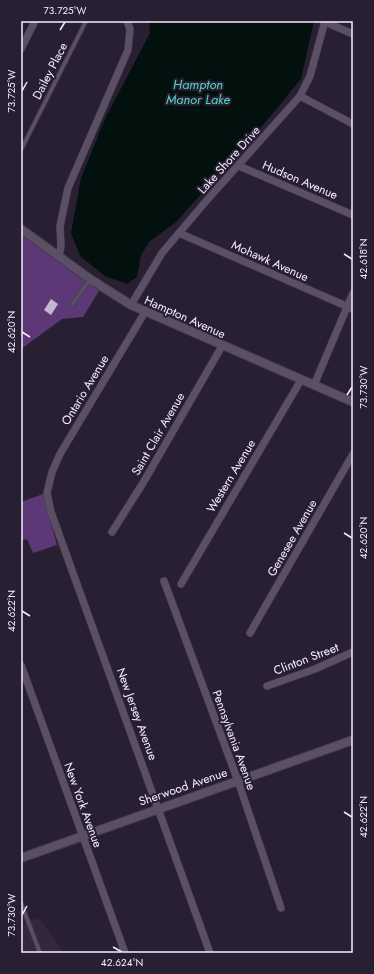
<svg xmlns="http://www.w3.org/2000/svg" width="374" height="974" font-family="Jost,sans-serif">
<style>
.built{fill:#33263e}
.green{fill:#5c3976}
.water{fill:#02100e}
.building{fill:#c4b7d0}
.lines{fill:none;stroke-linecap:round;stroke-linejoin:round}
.service-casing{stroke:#443c4b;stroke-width:5}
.minor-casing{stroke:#443c4b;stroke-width:8}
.tertiary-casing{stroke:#443c4b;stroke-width:10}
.service{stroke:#5a4f64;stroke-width:3.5}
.minor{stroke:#5a4f64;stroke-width:7}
.tertiary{stroke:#5a4f64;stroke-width:8}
.ticks{fill:none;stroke:#f5effc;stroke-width:1.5}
.labels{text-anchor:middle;stroke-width:4;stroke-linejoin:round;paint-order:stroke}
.street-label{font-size:12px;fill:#f5effc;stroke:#291f32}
.water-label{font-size:13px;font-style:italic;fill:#50d8c2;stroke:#291f32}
.neatline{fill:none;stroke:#f5effc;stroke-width:1.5}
.ticks-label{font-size:10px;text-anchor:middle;fill:#f5effc}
</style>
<rect width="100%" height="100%" fill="#291f32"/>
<path class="built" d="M38,918L52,935L64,953H21V924Z"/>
<g class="green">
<path d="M21,234L99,291L83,317L62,319L21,349Z"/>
<path d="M43,494L57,545L33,553L27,539L21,541V502Z"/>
</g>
<path class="water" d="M149,21H314L301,79L263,125L176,222L149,242L141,255L137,277L127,284L105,276L80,256L71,233L81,178L104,121L150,33Z"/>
<path class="building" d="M51,299L58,304L51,315L44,310Z"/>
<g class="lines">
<defs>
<g id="service">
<path d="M21,150L86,21"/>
<path d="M72,305L90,279"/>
<path d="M21,903L40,953"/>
</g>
<g id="minor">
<path d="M325,22L353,34"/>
<path d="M21,49L35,21"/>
<path d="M300,96L353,124"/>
<path d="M239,166L353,215"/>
<path d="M179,233L353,309"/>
<path d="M59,256L61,246L60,226L68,188L128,50L130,29L127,21"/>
<path d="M131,305L162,253L207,200L300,96L310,76L325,21"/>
<path d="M145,312L60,454L52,472L47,493L51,512L210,953"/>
<path d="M314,385L353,293"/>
<path d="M112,532L143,483L222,346"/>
<path d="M164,581L238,781L281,908"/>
<path d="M181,584L301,380"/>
<path d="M250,633L353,454"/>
<path d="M21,665L125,953"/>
<path d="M267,686L315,669L353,652"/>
</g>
<g id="tertiary">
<path d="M21,229L90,279L131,305L353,402"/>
<path d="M21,858L353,740"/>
</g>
</defs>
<use href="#service" class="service-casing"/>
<use href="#minor" class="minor-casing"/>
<use href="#tertiary" class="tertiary-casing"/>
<use href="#service" class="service"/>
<use href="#minor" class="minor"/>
<use href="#tertiary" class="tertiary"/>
</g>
<path class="ticks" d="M60,30L65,22M22,91L27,82M344,254L352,259M22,332L30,337M347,395L352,387M344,533L352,538M22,611L30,616M344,812L352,817M22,915L27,906M113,947L122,952"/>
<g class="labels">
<g class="street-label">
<text transform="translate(50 71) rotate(-63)" y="4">Dailey Place</text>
<text transform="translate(229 160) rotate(-48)" y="4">Lake Shore Drive</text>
<text transform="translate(300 180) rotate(23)" y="4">Hudson Avenue</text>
<text transform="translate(270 261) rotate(24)" y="4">Mohawk Avenue</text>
<text transform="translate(185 317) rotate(24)" y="4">Hampton Avenue</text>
<text transform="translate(85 390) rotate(-59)" y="4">Ontario Avenue</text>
<text transform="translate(158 434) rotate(-60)" y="4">Saint Clair Avenue</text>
<text transform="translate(231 476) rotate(-59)" y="4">Western Avenue</text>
<text transform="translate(292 538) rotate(-60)" y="4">Genesee Avenue</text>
<text transform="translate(306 659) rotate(-21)" y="4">Clinton Street</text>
<text transform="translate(137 714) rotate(70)" y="4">New Jersey Avenue</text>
<text transform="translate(234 740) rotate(70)" y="4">Pennsylvania Avenue</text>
<text transform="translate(183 787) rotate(-19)" y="4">Sherwood Avenue</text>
<text transform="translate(83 805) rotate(70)" y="4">New York Avenue</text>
</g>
<g class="water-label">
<text x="198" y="89">Hampton<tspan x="198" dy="15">Manor Lake</tspan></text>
</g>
</g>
<rect width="374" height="974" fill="none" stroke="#291f32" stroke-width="44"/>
<rect x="22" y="22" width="330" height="930" class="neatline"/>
<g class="ticks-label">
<text x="65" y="14">73.725°W</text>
<text transform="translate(11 91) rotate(-90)" y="4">73.725°W</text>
<text transform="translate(363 259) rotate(-90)" y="4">42.618°N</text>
<text transform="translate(11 332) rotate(-90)" y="4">42.620°N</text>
<text transform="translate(363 387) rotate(-90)" y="4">73.730°W</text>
<text transform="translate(363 538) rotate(-90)" y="4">42.620°N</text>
<text transform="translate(11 611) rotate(-90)" y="4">42.622°N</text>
<text transform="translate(363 817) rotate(-90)" y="4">42.622°N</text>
<text transform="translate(11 915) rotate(-90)" y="4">73.730°W</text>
<text x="122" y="966">42.624°N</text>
</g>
</svg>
